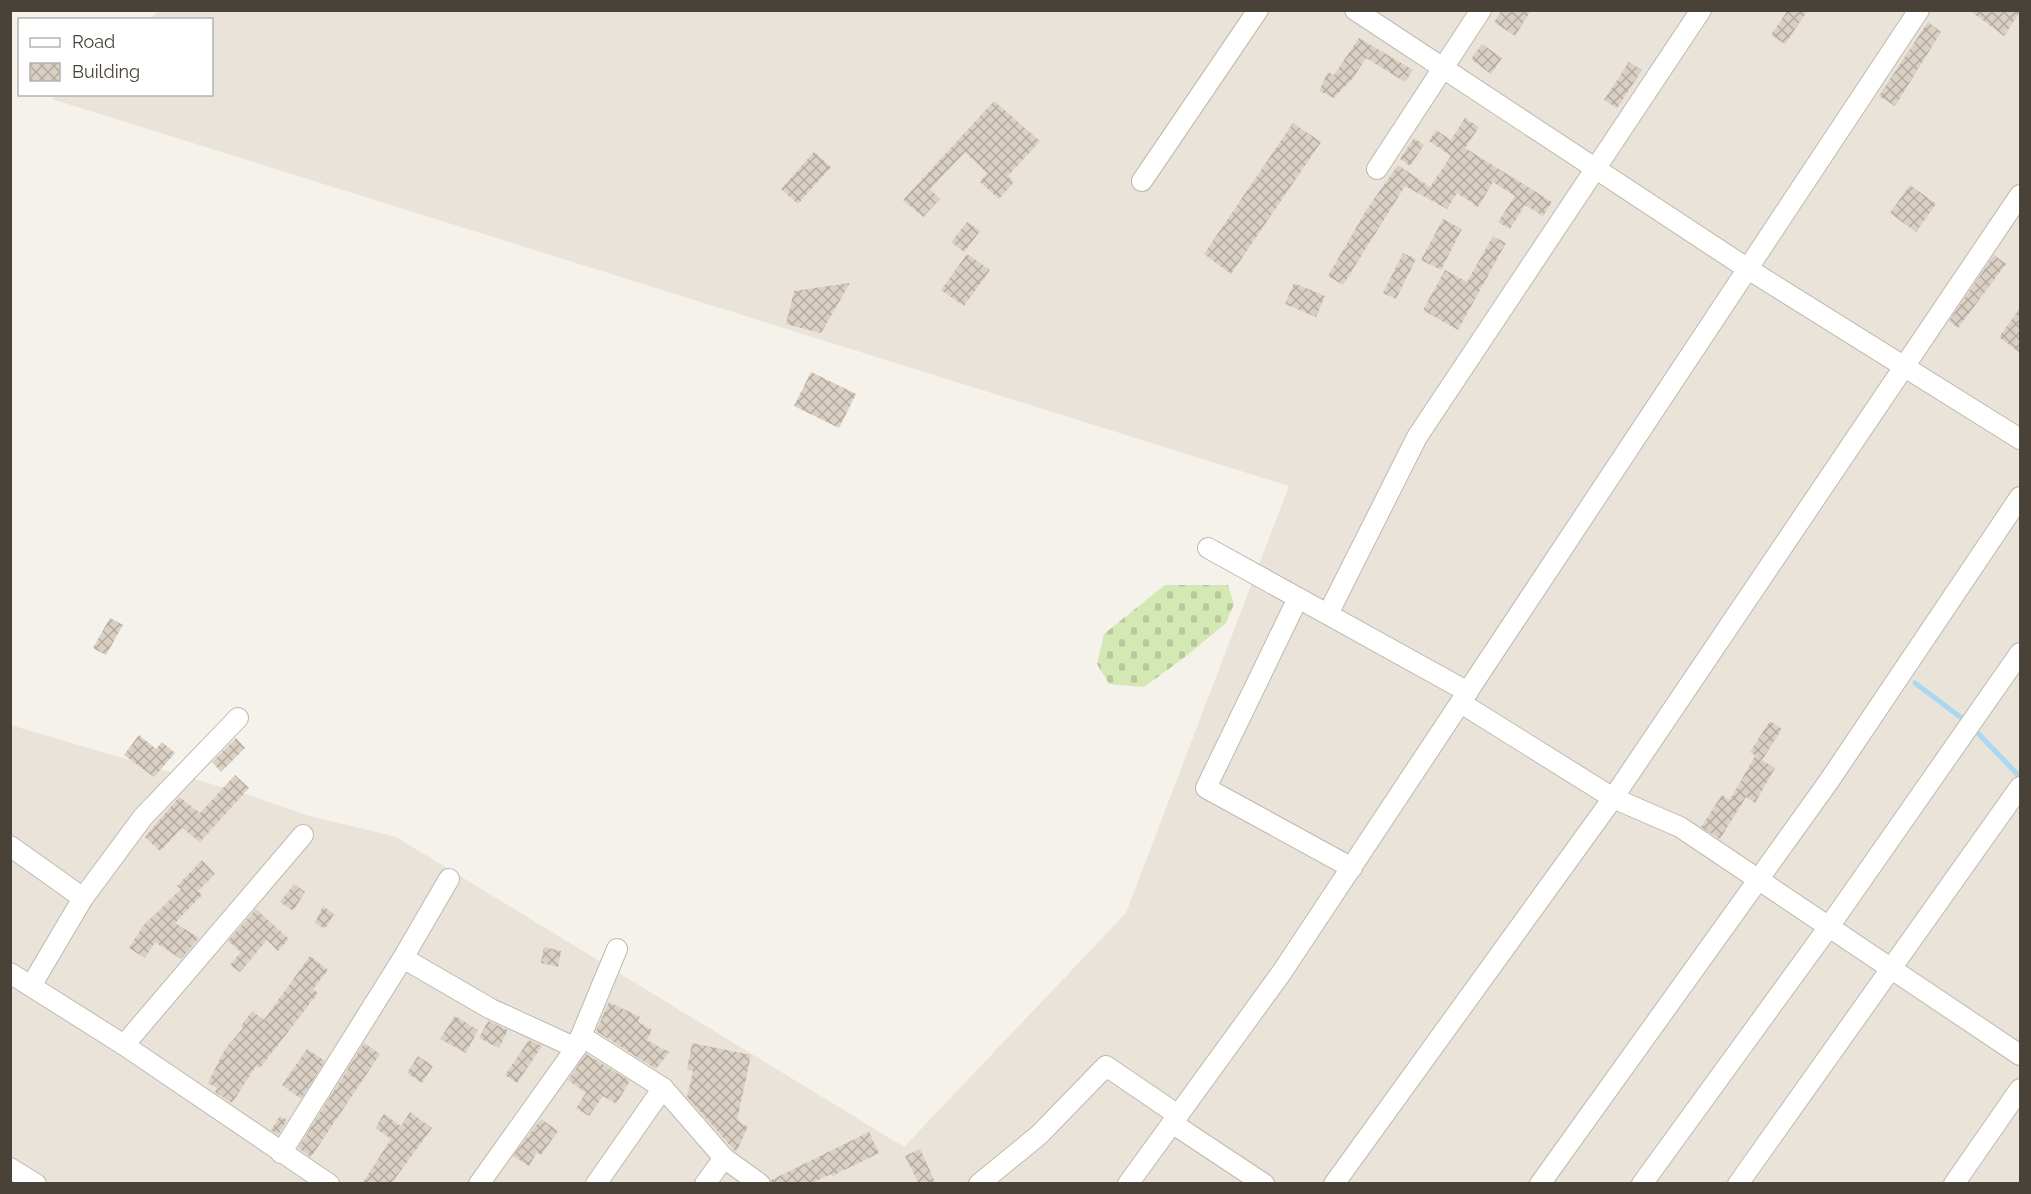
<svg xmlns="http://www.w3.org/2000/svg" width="2031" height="1194" font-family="Raleway,sans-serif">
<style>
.residential{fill:#e9e3d9}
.cemetery{fill:url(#cemetery-stones)}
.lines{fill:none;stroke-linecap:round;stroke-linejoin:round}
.stream{stroke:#a9d8f0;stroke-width:5}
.building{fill:url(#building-cross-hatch)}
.minor-casing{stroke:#c1b8ad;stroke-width:22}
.minor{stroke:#fff;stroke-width:20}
</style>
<defs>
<pattern id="cemetery-stones" width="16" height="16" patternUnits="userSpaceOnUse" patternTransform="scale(1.5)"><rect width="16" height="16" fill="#d4e8b4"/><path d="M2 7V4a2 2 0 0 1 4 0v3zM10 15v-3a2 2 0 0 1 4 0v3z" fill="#b8c89c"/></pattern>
<pattern id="building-cross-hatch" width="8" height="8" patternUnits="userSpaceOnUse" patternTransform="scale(1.5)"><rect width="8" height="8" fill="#dacfc3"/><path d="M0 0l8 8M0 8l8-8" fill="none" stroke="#b3aa9f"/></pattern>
</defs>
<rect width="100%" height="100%" fill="#f5f1eb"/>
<path class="residential" d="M160,10L2020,11V1183H11L10,725L249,795L306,815L396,837L904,1147L1126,913L1289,486L52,99L57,94H212V20L149,19Z"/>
<path class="cemetery" d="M1165,585H1228L1234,604L1226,623L1185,657L1144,687L1109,684L1097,664L1104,634Z"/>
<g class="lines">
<g class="stream">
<path d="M1915,683L1967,722"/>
<path d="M1973,728L2020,777"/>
</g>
</g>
<g class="building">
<path d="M1502,10H1531L1515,36L1494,22Z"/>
<path d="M1788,10H1808L1785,44L1771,35Z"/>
<path d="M1969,10H2020V12L2004,36Z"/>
<path d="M1928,22L1941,32L1895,106L1879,96Z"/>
<path d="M1359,38L1413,70L1405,82L1366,58L1353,78L1334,98L1319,91L1328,72L1334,75Z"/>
<path d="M1482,44L1502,58L1491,74L1471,59Z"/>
<path d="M1629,62L1642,70L1617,108L1604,100Z"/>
<path d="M994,101L1040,141L1008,176L1014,182L999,199L980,182L987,173L965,152L930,189L940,199L923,217L903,200Z"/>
<path d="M1465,118L1479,127L1465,148L1552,202L1543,216L1525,205L1510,229L1498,222L1515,196L1493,182L1478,207L1457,193L1447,209L1405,186L1343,285L1328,276L1367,209L1398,165L1430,187L1451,156L1429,141L1436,130L1451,140Z"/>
<path d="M1293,123L1321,142L1231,274L1204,254Z"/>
<path d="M1414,138L1424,145L1410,166L1400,159Z"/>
<path d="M814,152L831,167L798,204L781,189Z"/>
<path d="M1910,185L1936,204L1916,232L1890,213Z"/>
<path d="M1443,219L1462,229L1441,270L1421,260Z"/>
<path d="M967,222L980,231L964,252L951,242Z"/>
<path d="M1493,236L1506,243L1458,330L1423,310L1445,270L1467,282Z"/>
<path d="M1403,253L1416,259L1396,299L1383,293Z"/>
<path d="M967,254L990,270L964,306L941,290Z"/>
<path d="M1994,255L2006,264L1958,328L1949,321Z"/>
<path d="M850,283L821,333L786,324L794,291Z"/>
<path d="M1294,283L1325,296L1316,317L1285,304Z"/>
<path d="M2020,308V353L1999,337Z"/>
<path d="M811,372L856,394L839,428L794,406Z"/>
<path d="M110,618L123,625L106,655L93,648Z"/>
<path d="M1770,721L1782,729L1762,760L1750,752Z"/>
<path d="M139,735L156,749L162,742L175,753L154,777L124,755Z"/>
<path d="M236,738L245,748L221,772L212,762Z"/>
<path d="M1755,756L1775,768L1755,803L1746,797L1720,839L1701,827L1722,795L1730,800Z"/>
<path d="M235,775L249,788L200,842L182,828L160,851L145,837L179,797L200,813Z"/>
<path d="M202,860L215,874L198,891L202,895L175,923L199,938L181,959L155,942L145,958L129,948L143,926L181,889L177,886Z"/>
<path d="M294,884L305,892L293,911L280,902Z"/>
<path d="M323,906L334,914L325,929L315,923Z"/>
<path d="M256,909L289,939L278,951L267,940L240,972L230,965L241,952L228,941Z"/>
<path d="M544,947L561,951L558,967L541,963Z"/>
<path d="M310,956L328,970L313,989L318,993L260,1068L256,1066L232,1103L215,1092L217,1088L208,1083L225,1049L243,1028L241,1026L252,1011L264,1020Z"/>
<path d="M609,1002L640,1017L638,1022L652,1030L647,1040L669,1052L656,1069L596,1031Z"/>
<path d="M455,1016L478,1030L466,1053L440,1039Z"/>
<path d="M488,1021L508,1030L499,1048L479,1038Z"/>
<path d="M529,1040L542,1046L517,1083L505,1075Z"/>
<path d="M364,1043L380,1054L311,1157L298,1148Z"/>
<path d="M692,1043L751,1055L737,1120L748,1127L736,1152L687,1097L693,1071L687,1070Z"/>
<path d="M307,1049L325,1061L301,1099L282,1085Z"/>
<path d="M586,1054L630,1081L616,1104L603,1096L589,1116L576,1108L586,1093L568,1080Z"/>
<path d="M418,1056L433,1066L422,1083L407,1073Z"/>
<path d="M410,1112L432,1128L391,1184H362L391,1139L375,1128L384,1114L401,1126Z"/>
<path d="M280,1116L287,1120L278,1135L271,1130Z"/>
<path d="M541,1119L558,1131L541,1155L537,1152L529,1166L513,1156Z"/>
<path d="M869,1132L879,1153L832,1176L831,1174L810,1184H772L771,1180Z"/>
<path d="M920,1149L936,1184H919L905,1156Z"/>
</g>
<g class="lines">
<defs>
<g id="minor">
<path d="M1355,10L1748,269L2020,439"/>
<path d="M1377,169L1481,10"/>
<path d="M1142,181L1258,10"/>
<path d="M1208,548L1468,692"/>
<path d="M1298,598L1206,788L1352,868"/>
<path d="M1328,614L1417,437L1701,10"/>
<path d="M1461,703L1613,798L1680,827L2020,1055"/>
<path d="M10,846L83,898"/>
<path d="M403,958L491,1009L576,1048"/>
<path d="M10,973L124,1045L329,1184"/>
<path d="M31,986L83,898L143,817L238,718"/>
<path d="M581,1036L663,1088"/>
<path d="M124,1045L303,835"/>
<path d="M1172,1123L1264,1184"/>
<path d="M281,1153L403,958L449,879"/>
<path d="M10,1168L36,1184"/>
<path d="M479,1184L576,1048L617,949"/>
<path d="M596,1184L663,1088L724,1158L760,1184"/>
<path d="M705,1184L724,1158"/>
<path d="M979,1184L1039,1135L1106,1066L1178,1115"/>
<path d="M1128,1184L1282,972L1919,10"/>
<path d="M1334,1184L1613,798L2020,195"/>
<path d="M1540,1184L1829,781L2020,497"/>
<path d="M1642,1184L1828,928L2020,653"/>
<path d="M1738,1184L2020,787"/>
<path d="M1954,1184L2020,1089"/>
</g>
</defs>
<use href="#minor" class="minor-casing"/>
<use href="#minor" class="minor"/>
</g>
<rect width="2031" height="1194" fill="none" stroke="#494238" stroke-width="24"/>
<rect x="18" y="18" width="195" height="78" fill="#ffffff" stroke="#b6b3af" stroke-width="1.5"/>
<rect x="30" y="38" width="30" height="9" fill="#ffffff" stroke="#b6b3af" stroke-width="1.5"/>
<text x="72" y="48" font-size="18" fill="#494238">Road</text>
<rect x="30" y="63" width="30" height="18" fill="url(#building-cross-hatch)" stroke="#b6b3af" stroke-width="1.5"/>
<text x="72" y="78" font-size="18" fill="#494238">Building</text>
</svg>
